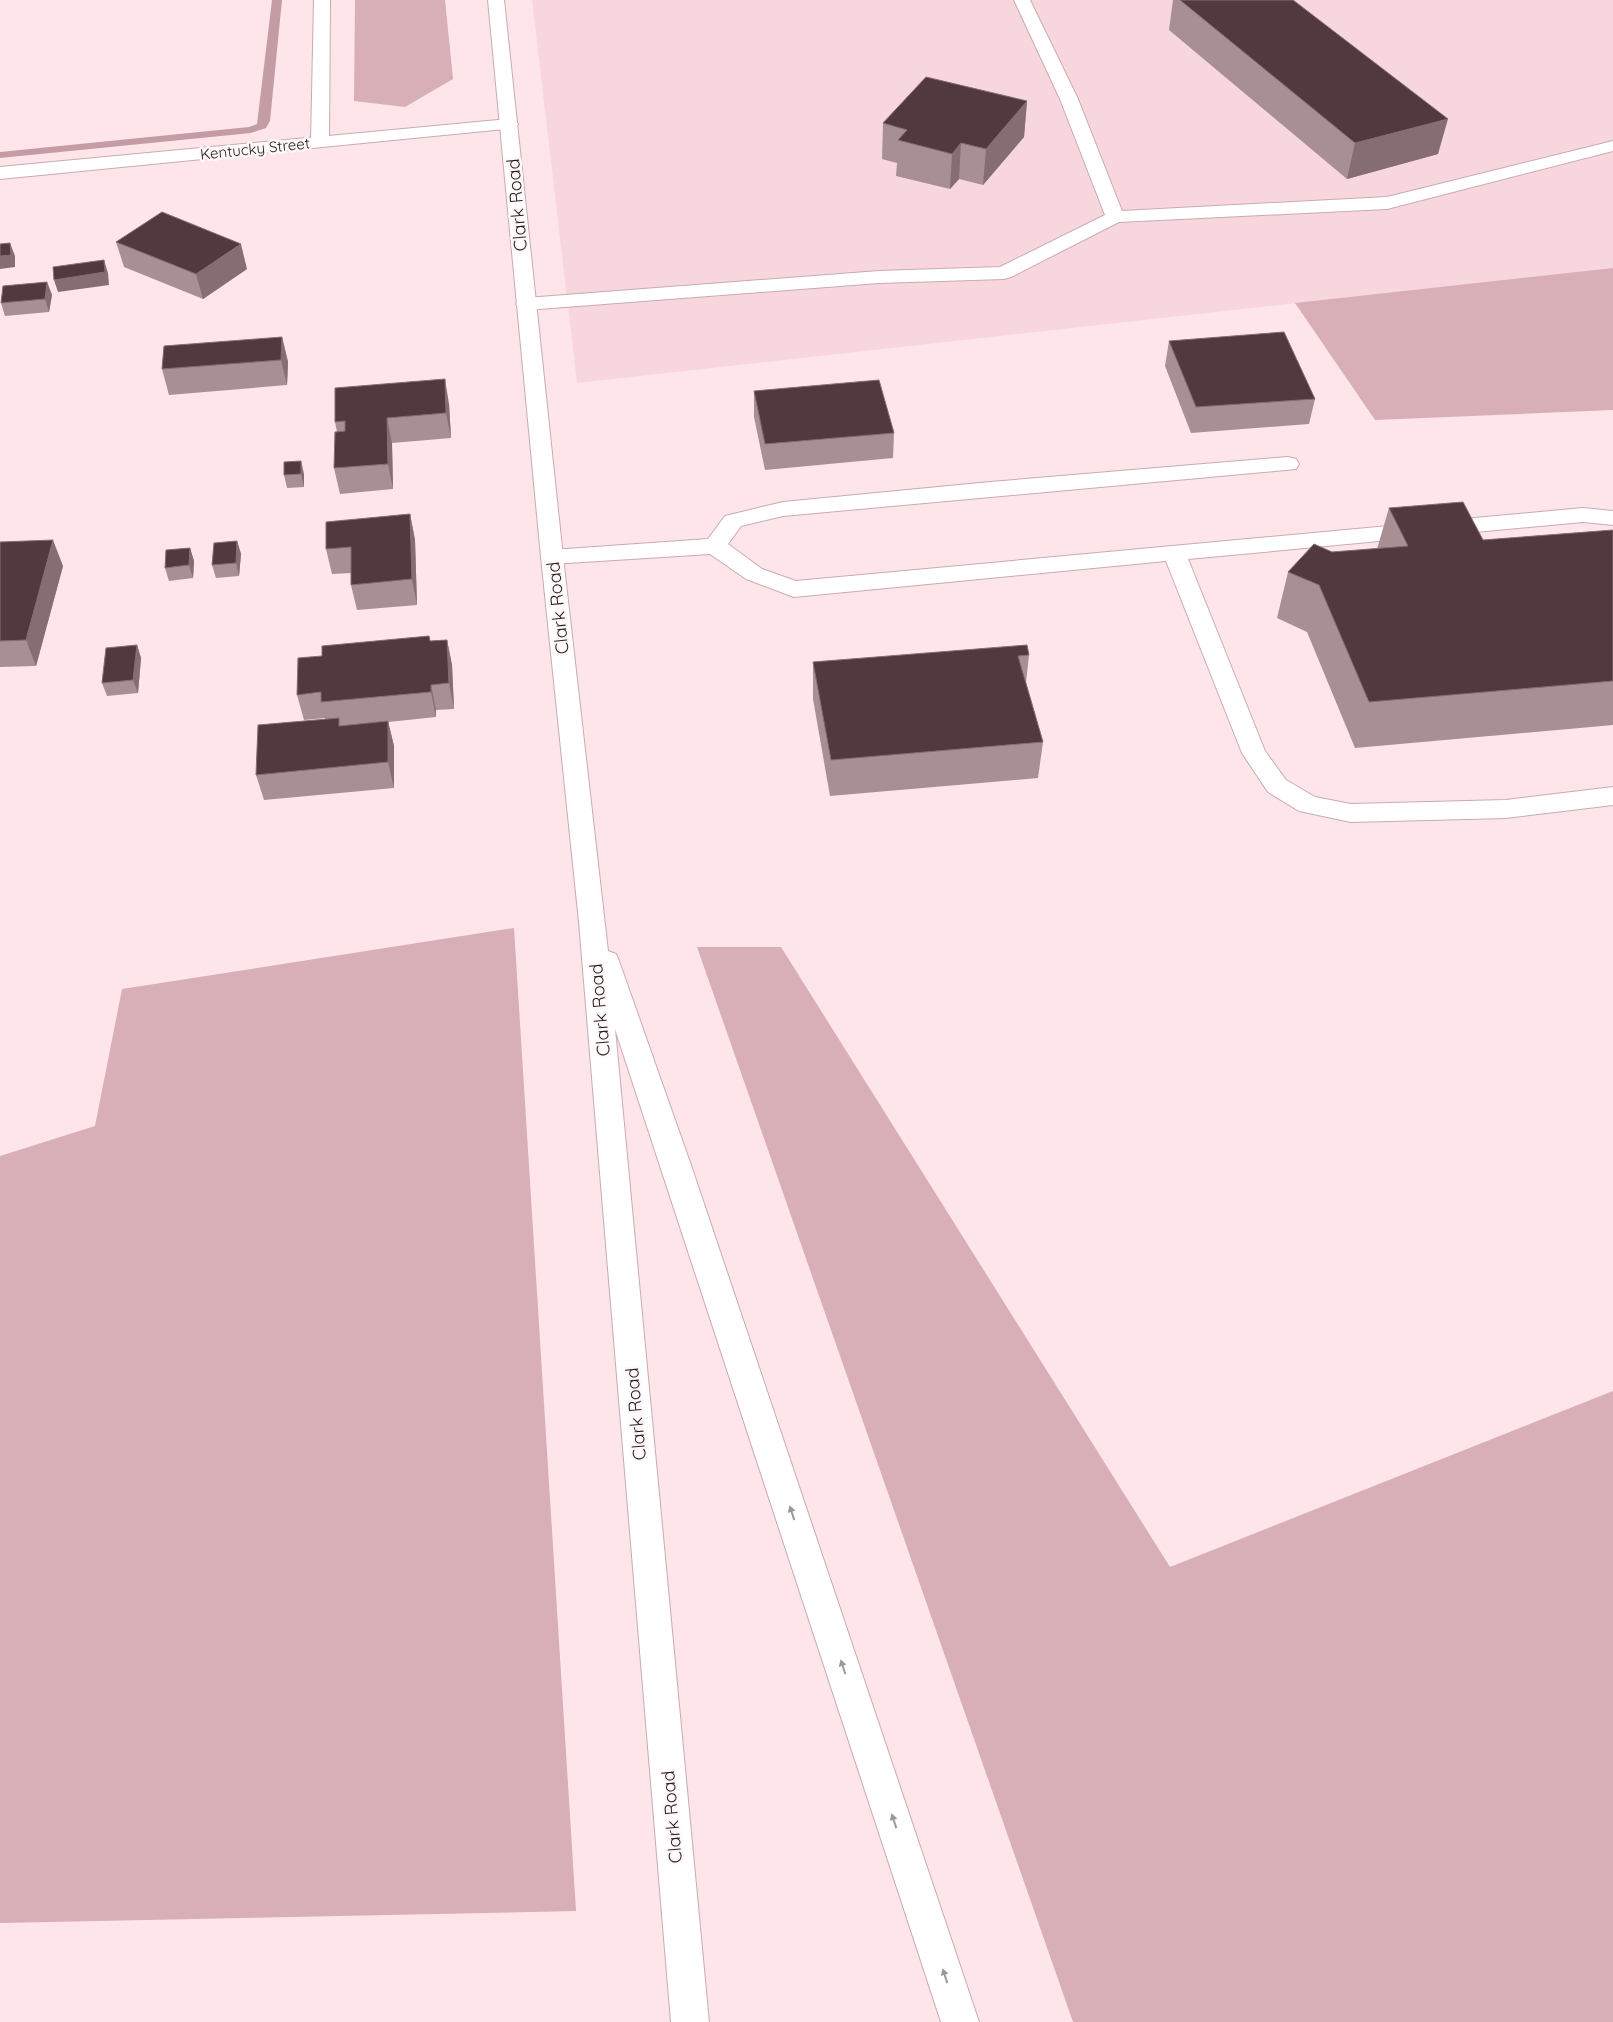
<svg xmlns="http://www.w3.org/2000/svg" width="1613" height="2022" font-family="Quicksand,sans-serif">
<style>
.built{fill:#f7d7dd}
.forest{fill:#d8afb7}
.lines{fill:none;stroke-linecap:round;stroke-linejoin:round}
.stream{fill:#c49ca4;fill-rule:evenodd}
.lane-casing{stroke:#c8abb0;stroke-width:2}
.street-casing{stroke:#c8abb0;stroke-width:2}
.secondary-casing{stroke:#c8abb0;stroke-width:2}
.lane{fill:#fff;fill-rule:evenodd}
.street{fill:#fff;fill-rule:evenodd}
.secondary{fill:#fff;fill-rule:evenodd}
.wall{fill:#a88f94}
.shaded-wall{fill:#856d72}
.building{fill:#51393e;stroke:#856d72}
.oneway{fill:#9d9899}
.labels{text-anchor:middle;stroke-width:5;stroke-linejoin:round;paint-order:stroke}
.far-street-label{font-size:15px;fill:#261b1d;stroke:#fef8f9}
.street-label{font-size:18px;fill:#261b1d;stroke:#fef8f9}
</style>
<rect width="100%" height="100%" fill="#fee5ea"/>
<path class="built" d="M532,0H1613V268L577,383Z"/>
<g class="forest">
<path d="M355,0H445L453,79L405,107L354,101Z"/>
<path d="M1613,268V410L1375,420L1295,303Z"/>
<path d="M514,928L576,1911L0,1923V1156L95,1126L122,989Z"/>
<path d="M697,947H781L1170,1567L1613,1391V2022H1073Z"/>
</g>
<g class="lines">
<path class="stream" d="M272,0H282L270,121L266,128L251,133L0,158V152L249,127L257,124Z"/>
<defs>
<g id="lane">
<path d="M314,0H330L329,142L326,146L320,147L314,146L311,142Z"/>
<path d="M1014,0H1030L1078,99L1122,211L1387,197L1613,141V151L1387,209L1119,222L1011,277L1004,279L879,283L526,310L519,308L516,304L519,300L526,298L879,271L1000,267L1105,215L1060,99Z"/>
<path d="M1288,457L1296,459L1299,464L1296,469L783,516L741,526L728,544L762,569L796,581L1583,508L1613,511V525L1583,522L1188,559L1265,751L1286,780L1315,797L1351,804L1506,800L1613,787V805L1506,818L1351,822L1299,811L1268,792L1242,753L1166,561L794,597L746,579L710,554L552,564L544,562L541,557L544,552L552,550L708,539L725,516L783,502L990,482Z"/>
</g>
<path id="street" d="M509,119L515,120L518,124L515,128L0,179V167Z"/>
<path id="secondary" d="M488,0H504L563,557L608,951L616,954L619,961L692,1168L979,2022H941L615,1029L709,2022H671L579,922L541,557Z"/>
</defs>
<use href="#lane" class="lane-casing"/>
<use href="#street" class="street-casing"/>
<use href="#secondary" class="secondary-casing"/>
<use href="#lane" class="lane"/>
<use href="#street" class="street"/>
<use href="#secondary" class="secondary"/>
</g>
<g class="wall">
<path d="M1173,0H1293L1438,154L1347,179L1169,30Z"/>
<path d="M1027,101L1024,137L983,185L959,179L950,189L896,176L897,163L882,159L883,123Z"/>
<path d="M116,242L247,269L203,299L124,267Z"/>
<path d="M47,282L52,295L49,312L5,316L1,303Z"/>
<path d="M282,337L288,362L287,385L169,395L162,369Z"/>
<path d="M1169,341L1315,399L1309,424L1191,433L1165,366Z"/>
<path d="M754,391L894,433L893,458L765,470L754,417Z"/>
<path d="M449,404L451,438L392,443L393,489L340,494L334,468L337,432L335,422Z"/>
<path d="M304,474V487L287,488L284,475Z"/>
<path d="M1389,508L1483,540L1613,530V725L1355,748L1307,632L1277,618L1288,572L1332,552L1377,549Z"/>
<path d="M410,514L415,540L417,605L357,610L351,585V573L332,574L326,549Z"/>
<path d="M237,541L241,554L239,576L216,578L212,565Z"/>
<path d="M0,542L63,566L36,666L0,667Z"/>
<path d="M190,548L194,561L193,578L169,581L165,568Z"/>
<path d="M429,636L430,641L447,640L452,665L454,709L436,710V717L388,722L394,746V788L264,800L256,775L325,719V718L304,720L297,695L322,656Z"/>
<path d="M137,645L141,658L138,693L107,696L102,683Z"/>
<path d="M1029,655L1026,683L1043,742L1038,778L830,796L813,699V662Z"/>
</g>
<g class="shaded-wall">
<path d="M1027,101L1024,137L983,185L986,149Z"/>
<path d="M1448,119L1438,154L1347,179L1355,143Z"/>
<path d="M961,143L959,179L950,189L952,154Z"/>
<path d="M10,243L15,256V267L0,269V256Z"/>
<path d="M241,244L247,269L203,299L196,274Z"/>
<path d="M104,260L108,273L109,285L58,292L54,280Z"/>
<path d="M47,282L52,295L49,312L45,299Z"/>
<path d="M282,337L288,362L287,385L281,360Z"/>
<path d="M445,379L449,404L451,438L446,413Z"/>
<path d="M387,418L392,443L393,489L388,464Z"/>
<path d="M301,461L304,474V487L301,474Z"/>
<path d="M410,514L415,540L417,605L412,579Z"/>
<path d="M53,540L63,566L36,666L26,640Z"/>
<path d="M237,541L241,554L239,576L236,563Z"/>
<path d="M190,548L194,561L193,578L189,565Z"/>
<path d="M447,640L452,665L454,709L449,683Z"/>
<path d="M137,645L141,658L138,693L133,680Z"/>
<path d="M431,685L436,710V717L431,692Z"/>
<path d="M388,721L394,746V788L388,762Z"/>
</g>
<g class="building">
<path d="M1180,0H1293L1448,119L1355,143Z"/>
<path d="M926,77L1027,101L986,149L961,143L952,154L898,140L907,130L883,123Z"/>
<path d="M162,212L241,244L196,274L116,242Z"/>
<path d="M10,243L11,255L0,256V244Z"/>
<path d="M104,260L105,272L54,280L53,267Z"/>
<path d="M47,282L45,299L1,303L3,286Z"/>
<path d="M1284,332L1315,399L1196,407L1169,341Z"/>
<path d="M282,337L281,360L162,369L164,346Z"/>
<path d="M445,379L446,413L387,418L388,464L334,468L335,432L345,431V421L335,422V388Z"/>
<path d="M879,380L894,433L765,444L754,391Z"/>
<path d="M301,461V474L284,475V462Z"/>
<path d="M1463,502L1483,540L1613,530V681L1369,702L1319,585L1288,572L1314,544L1332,552L1408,546L1389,508Z"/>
<path d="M410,514L412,579L351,585V547L326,549V522Z"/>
<path d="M53,540L26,640L0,641V542Z"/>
<path d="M237,541L236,563L212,565L214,543Z"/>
<path d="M190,548L189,565L165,568L166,550Z"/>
<path d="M429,636L430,641L447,640L449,683L431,685V692L321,702V692L297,695L298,658L322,656V646Z"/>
<path d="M137,645L133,680L102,683L106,648Z"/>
<path d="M1027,645L1029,655L1018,656L1043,742L831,760L813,662Z"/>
<path d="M339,718V726L388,721V762L256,775L258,725Z"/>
</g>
<defs><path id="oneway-solid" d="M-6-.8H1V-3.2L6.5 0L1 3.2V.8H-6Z" transform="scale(1.25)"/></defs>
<g class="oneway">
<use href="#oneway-solid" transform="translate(792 1513) rotate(-108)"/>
<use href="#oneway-solid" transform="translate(843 1667) rotate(-108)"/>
<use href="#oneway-solid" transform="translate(894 1821) rotate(-108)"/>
<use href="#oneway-solid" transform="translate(945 1976) rotate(-108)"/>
</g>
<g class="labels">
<g class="far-street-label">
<text transform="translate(255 149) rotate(-6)" y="5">Kentucky Street</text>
</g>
<g class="street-label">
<text transform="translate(517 205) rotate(-95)" y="6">Clark Road</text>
<text transform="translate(558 608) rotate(-96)" y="6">Clark Road</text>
<text transform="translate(600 1010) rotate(-95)" y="6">Clark Road</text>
<text transform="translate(636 1414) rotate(-95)" y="6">Clark Road</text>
<text transform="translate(672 1817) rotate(-95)" y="6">Clark Road</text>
</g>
</g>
</svg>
